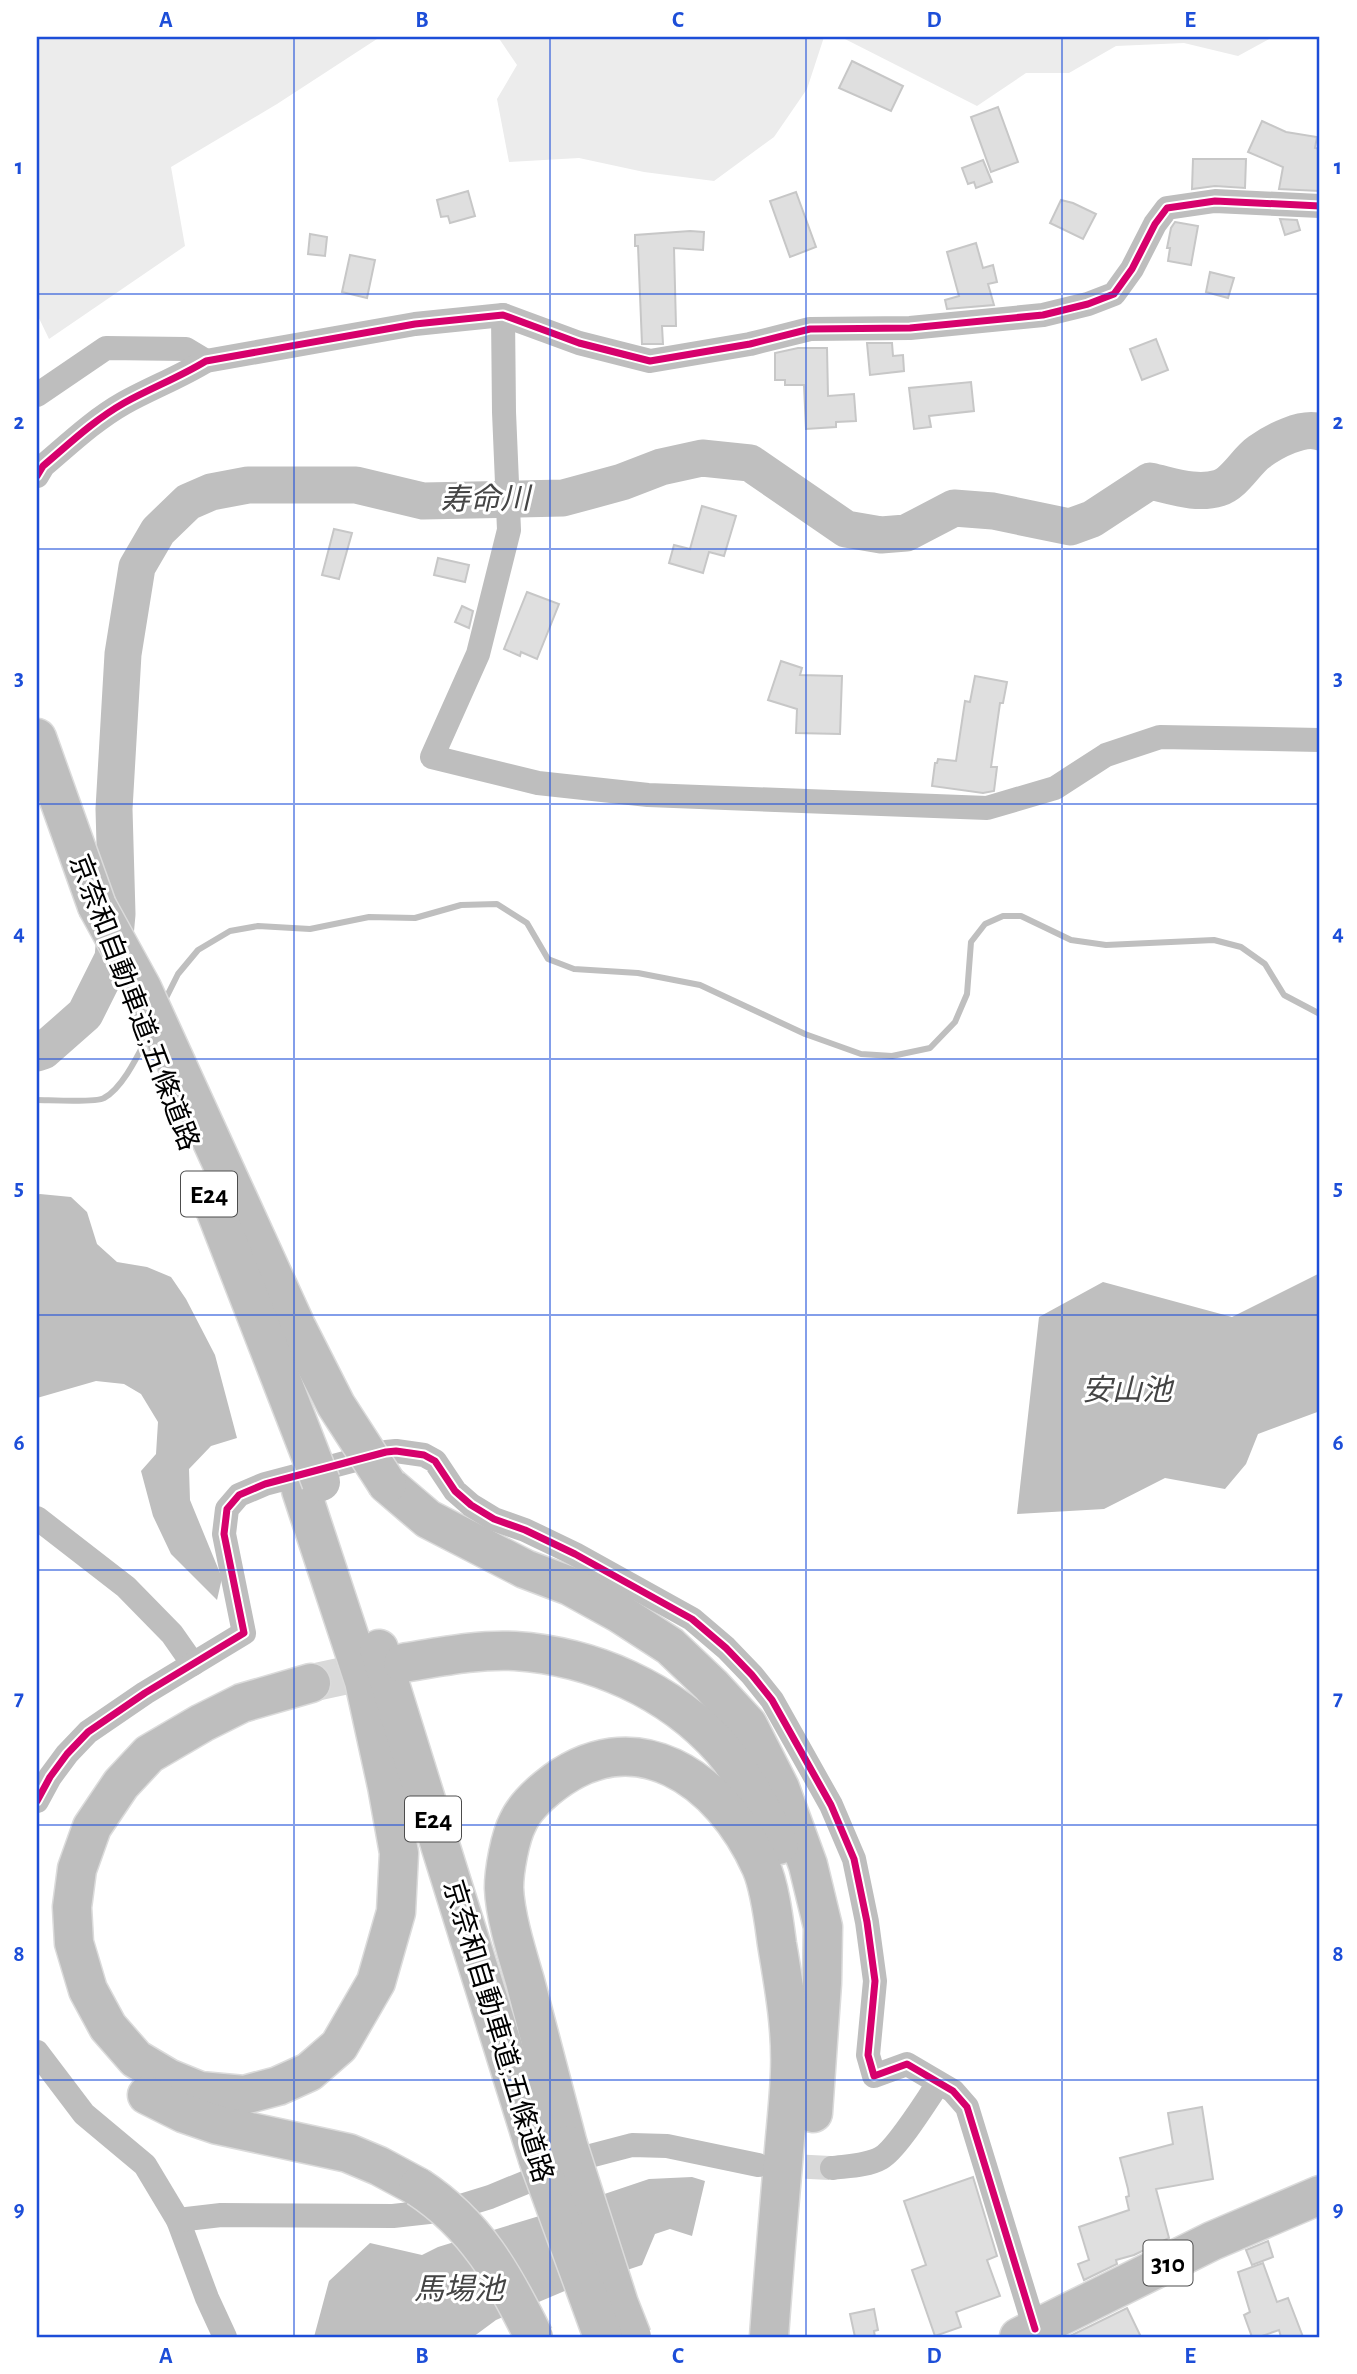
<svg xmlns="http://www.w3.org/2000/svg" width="1357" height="2374" font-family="'Alegreya Sans','Noto Sans JP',sans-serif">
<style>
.green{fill:#ececec}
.water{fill:#bfbfbf}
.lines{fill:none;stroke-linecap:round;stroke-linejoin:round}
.stream{stroke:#bfbfbf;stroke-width:6}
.river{stroke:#bfbfbf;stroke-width:37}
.building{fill:#dfdfdf;stroke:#c7c7c7;stroke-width:2}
.minor-tunnel{stroke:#d9d9d9;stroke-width:24;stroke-dasharray:24 12;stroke-linecap:butt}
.motorway-tunnel{stroke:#d9d9d9;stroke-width:38;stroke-dasharray:38 19;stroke-linecap:butt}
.trunk-casing{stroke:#dbdbdb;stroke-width:41}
.motorway-casing{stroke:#dbdbdb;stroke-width:41}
.minor{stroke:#bebebe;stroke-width:24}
.trunk{stroke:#bebebe;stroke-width:38}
.motorway{stroke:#bebebe;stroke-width:38}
.motorway-bridge-casing{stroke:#dbdbdb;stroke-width:41;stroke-linecap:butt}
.motorway-bridge{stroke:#bebebe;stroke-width:38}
.cycleway-casing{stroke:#fff;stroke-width:11}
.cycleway{stroke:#d6006c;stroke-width:7}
.grid{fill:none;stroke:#1d4ed8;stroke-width:2;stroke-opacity:0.55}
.labels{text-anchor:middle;stroke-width:6;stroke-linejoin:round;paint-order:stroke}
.shield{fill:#fff;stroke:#4c4c4c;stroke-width:2}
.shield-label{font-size:26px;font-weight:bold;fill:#000}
.street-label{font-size:28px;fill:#000;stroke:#fff}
.water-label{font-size:30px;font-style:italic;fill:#444;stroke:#fff}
.neatline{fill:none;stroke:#1d4ed8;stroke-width:2.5}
.grid-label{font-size:23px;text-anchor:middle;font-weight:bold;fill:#1d4ed8}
</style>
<rect width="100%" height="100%" fill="#fff"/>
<g class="green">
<path d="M37,37H380L277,104L171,167L185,246L49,339L37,314Z"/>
<path d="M498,37H824L807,89L774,137L714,181L644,172L579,158L509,162L497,99L517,65Z"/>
<path d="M841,37H1273L1238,56L1184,43L1116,46L1069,73H1026L977,106Z"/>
</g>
<g class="water">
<path d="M40,1194L71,1197L87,1212L97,1244L117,1262L147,1267L171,1277L186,1299L215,1355L237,1438L211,1446L189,1469L190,1500L222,1578L217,1600L171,1554L153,1516L141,1471L156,1454L158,1422L141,1394L124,1384L96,1381L37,1398V1195Z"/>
<path d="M1320,1273V1411L1258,1434L1246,1464L1225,1489L1165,1478L1104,1509L1017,1514L1039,1317L1103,1282L1232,1317Z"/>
<path d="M692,2177L705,2181L692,2236L670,2229L655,2234L642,2265L567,2290L496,2320L473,2337H314L329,2281L370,2243L422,2255L438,2247L536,2217L649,2179Z"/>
</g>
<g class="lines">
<g class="stream">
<path d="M164,1002L178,974L198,950L230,931L258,926L310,929L369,917L415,918L461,905L497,904L527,923L548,959L574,969L638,973L700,985L805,1034L861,1054L892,1056L930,1048L955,1022L967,994L971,942L985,924L1003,916H1021L1071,940L1106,945L1214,940L1241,947L1265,964L1284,995L1320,1014"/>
<path d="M37,1100C49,1100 96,1103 104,1098C123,1088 139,1053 149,1034"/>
</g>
<path class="river" d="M37,1053L43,1051L85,1014L113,958L117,914L114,809L123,654L137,567L158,531L188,502L211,492L248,485H356L423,501L563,498L622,482L661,467L702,458L750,463L846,529L881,535L906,533L954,508L993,511L1070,527L1092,519L1150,481C1173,486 1196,495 1219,488C1235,483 1246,461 1259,452C1274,441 1303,426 1320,432"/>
</g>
<g class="building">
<path d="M852,61L903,86L891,111L839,88Z"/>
<path d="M998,107L1018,162L991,172L971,117Z"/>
<path d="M1262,121L1286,132L1317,137L1315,148L1320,149L1319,191L1279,189L1283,167L1248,152Z"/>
<path d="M1193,159H1246L1245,188L1215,186L1192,189Z"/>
<path d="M983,160L992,182L976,188L974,182L968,184L962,168Z"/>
<path d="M468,191L475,216L450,223L448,216L441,217L437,200Z"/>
<path d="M796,192L816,247L790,257L770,201Z"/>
<path d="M1061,200L1073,203L1096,214L1083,239L1050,223Z"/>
<path d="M1280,219L1297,220L1300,230L1285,235Z"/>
<path d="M1175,222L1198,226L1191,265L1168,261L1170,248H1167L1171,228Z"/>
<path d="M690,231L704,232L703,250L674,248L676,326H662L663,344H642L638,246H635V235Z"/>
<path d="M310,234L327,237L325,256L308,254Z"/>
<path d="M976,243L983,268L993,265L997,282L988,284L994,305L947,309L945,300L959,296L947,252Z"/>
<path d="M350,255L375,260L367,298L342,292Z"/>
<path d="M1210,272L1234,278L1228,298L1206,292Z"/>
<path d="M1156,339L1168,370L1142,380L1130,349Z"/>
<path d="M867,343H892L893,356L903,355L904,371L870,375Z"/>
<path d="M798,348H827L828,396L854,394L856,421L836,422V427L806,429L804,385H785V380H775V353Z"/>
<path d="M971,382L974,411L929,416L931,427L914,429L909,388Z"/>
<path d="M702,506L736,516L724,556L709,552L703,573L669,563L674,545L690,549Z"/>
<path d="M334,529L352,533L339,579L322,575Z"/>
<path d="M438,558L469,565L465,582L434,575Z"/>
<path d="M527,592L559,604L537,659L521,652L520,656L504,649Z"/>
<path d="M462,606L473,611L469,628L455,622Z"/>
<path d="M781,661L802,668L800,675L842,676L840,734L796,733L797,709L768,700Z"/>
<path d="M975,676L1007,682L1003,703H1000L991,767H997L994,791L983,793L932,786L935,763H937L938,759L956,761L965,701L970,702Z"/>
<path d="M1202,2107L1213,2179L1156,2189L1169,2238L1134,2255L1116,2260L1117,2264L1084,2280L1078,2264L1089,2260L1079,2227L1129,2210L1126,2197L1129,2196L1128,2189L1120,2158L1173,2144L1168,2113Z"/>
<path d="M973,2177L997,2256L987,2260L1000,2296L956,2312L961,2327L935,2336L912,2270L926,2265L904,2201Z"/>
<path d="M1268,2241L1273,2257L1252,2265L1246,2250Z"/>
<path d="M1263,2263L1277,2302L1288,2298L1303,2337H1281L1279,2330L1259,2337H1252L1244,2315L1250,2312L1238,2272Z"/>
<path d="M1127,2308L1141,2337H1068Z"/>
<path d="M874,2309L878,2330L874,2331L875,2337H855L850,2314Z"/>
</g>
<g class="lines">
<path class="minor-tunnel" d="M770,2165L832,2168"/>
<path class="motorway-tunnel" d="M311,1683L395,1665"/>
<defs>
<path id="trunk" d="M1019,2337L1212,2241L1320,2195"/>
<g id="motorway">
<path d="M37,738L97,906"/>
<path d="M387,1484L428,1519L525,1569L570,1586L619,1613L670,1646L711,1685L748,1725L780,1788L808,1865L823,1927L822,1983L813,2113"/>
<path d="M301,1490L364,1681L387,1786L399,1853L396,1912L376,1982L339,2046L309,2072L278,2086L244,2095L200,2091L168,2078L136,2059L108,2027L88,1990L74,1943L72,1907L77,1869L92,1827L121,1784L149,1754L202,1723L242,1703L311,1683"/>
<path d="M379,1649L538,2159"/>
<path d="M403,1663C440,1657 478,1649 515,1651C592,1656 670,1690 722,1749C746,1777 763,1812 779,1845"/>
<path d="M147,2095L183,2113L218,2125L348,2153L379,2166L418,2187"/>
<path d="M568,2145C554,2090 539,2036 525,1981C517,1954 505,1916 504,1888C504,1871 510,1837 518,1822C523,1810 537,1796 547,1788C634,1716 722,1779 761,1867C770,1887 774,1922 777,1944C784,1986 792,2030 790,2073C789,2103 785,2133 783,2163C778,2221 773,2279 769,2337"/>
</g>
</defs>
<use href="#trunk" class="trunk-casing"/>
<use href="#motorway" class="motorway-casing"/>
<g class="minor">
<path d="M503,315L504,412L509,530L478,654L432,757L538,783L648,795L987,808L1055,788L1106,755L1160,737L1320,740"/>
<path d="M37,395L106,348L186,349L206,361"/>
<path d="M37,476L43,466C69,444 94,420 124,403C151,388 180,377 206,361L415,324L503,315L579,343L650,361L750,344L810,329L910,328L1043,315L1088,304L1114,294L1132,269L1155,224L1167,208L1215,201L1320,206"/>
<path d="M37,1518L126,1587L172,1634L193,1664"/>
<path d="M37,1801L50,1777L67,1754L88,1732L145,1693L244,1633L224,1534L227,1509L239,1495L265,1484L386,1452L396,1451L424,1455L435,1461L455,1491L471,1505L494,1519L525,1530L575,1554L692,1619L726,1648L752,1675L772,1700L831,1805L854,1859L867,1922L875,1981L868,2055L874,2076L907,2064L953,2091L967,2107L1035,2329"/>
<path d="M37,2052L84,2114L145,2165L178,2220L207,2298L225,2337"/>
<path d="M832,2168C847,2166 867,2166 881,2158C897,2149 926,2101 938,2084"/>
<path d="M178,2220L221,2215L393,2216L429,2212L464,2205L490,2197L590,2156L632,2145L667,2146L758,2165"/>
</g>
<use href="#trunk" class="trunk"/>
<use href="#motorway" class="motorway"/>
<defs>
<g id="motorway-bridge">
<path d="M97,906L142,988L296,1326L336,1405L387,1484"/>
<path d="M213,1204L321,1482"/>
<path d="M568,2145L619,2304L632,2337"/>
<path d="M538,2159L603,2337"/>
<path d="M418,2187C476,2225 504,2276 534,2337"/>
</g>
</defs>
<use href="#motorway-bridge" class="motorway-bridge-casing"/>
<use href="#motorway-bridge" class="motorway-bridge"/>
<defs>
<g id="cycleway">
<path d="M37,476L43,466C69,444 94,420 124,403C151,388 180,377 206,361L415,324L503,315L579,343L650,361L750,344L810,329L910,328L1043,315L1088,304L1114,294L1132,269L1155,224L1167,208L1215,201L1320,206"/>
<path d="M37,1801L50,1777L67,1754L88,1732L145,1693L244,1633L224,1534L227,1509L239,1495L265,1484L386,1452L396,1451L424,1455L435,1461L455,1491L471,1505L494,1519L525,1530L575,1554L692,1619L726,1648L752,1675L772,1700L831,1805L854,1859L867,1922L875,1981L868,2055L874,2076L907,2064L953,2091L967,2107L1035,2329"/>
</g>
</defs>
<use href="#cycleway" class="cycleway-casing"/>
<use href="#cycleway" class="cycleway"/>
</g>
<path class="grid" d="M294,37V2337M550,37V2337M806,37V2337M1062,37V2337M37,294H1320M37,549H1320M37,804H1320M37,1059H1320M37,1315H1320M37,1570H1320M37,1825H1320M37,2080H1320"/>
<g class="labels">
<g class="shield">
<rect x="181" y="1171.5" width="56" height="45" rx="5"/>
<rect x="405" y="1796.5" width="56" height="45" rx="5"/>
<rect x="1143.5" y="2240.5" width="49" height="45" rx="5"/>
</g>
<g class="shield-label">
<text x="209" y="1203">E24</text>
<text x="433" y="1828">E24</text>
<text x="1168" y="2272">310</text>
</g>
<g class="street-label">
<text transform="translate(135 1002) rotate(69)" y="10">京奈和自動車道;五條道路</text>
<text transform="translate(499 2031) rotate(73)" y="10">京奈和自動車道;五條道路</text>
</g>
<g class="water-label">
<text transform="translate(485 499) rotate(-1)" y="10">寿命川</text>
<text x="1127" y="1400">安山池</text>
<text x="459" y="2299">馬場池</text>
</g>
</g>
<rect width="1357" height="2374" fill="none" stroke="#ffffff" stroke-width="77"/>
<rect x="38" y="38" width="1280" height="2298" class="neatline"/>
<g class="grid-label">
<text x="166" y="27">A</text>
<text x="422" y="27">B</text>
<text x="678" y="27">C</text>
<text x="934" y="27">D</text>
<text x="1190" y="27">E</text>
<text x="19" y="174">1</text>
<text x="1338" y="174">1</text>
<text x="19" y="429">2</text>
<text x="1338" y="429">2</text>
<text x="19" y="685">3</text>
<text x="1338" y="685">3</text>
<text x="19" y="940">4</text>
<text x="1338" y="940">4</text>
<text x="19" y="1195">5</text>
<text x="1338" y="1195">5</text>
<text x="19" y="1450">6</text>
<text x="1338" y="1450">6</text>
<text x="19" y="1705">7</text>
<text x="1338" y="1705">7</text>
<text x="19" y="1961">8</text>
<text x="1338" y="1961">8</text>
<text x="19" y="2216">9</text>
<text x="1338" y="2216">9</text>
<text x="166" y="2363">A</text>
<text x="422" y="2363">B</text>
<text x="678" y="2363">C</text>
<text x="934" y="2363">D</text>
<text x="1190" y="2363">E</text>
</g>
</svg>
